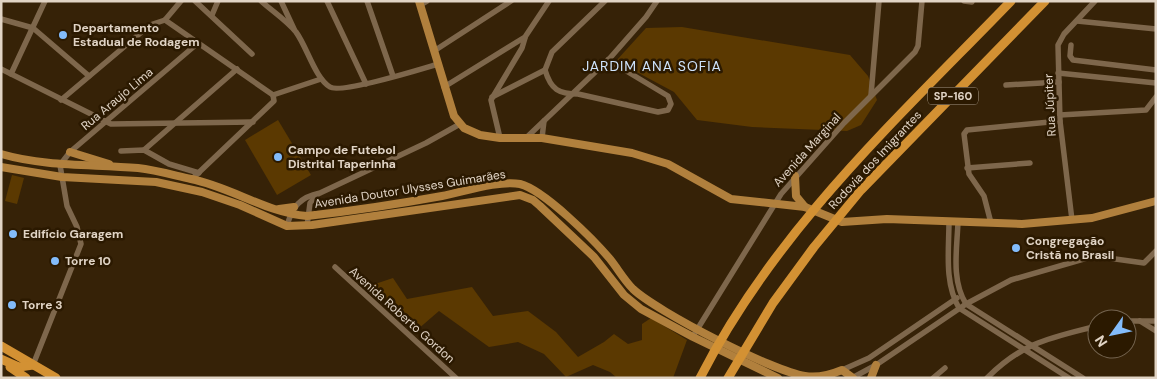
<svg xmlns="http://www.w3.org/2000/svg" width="1157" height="379" font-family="'DM Sans',sans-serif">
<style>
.green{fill:#5b3901}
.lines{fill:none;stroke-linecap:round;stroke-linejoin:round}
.minor{stroke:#7e674c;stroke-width:5.5}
.major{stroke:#b1803d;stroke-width:8}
.highway{stroke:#d39133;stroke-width:9}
.poi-dot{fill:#83bcfb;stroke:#2b1900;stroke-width:2}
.labels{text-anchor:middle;stroke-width:5;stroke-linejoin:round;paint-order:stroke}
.shield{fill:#2b1900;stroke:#aa9c8a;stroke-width:1}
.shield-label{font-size:11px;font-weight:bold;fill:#e1d4c5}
.poi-label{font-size:12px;font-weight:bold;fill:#e1d4c5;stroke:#2b1900;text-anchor:start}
.street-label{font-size:12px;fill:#e1d4c5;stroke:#2b1900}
.neighbourhood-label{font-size:14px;letter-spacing:1px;fill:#cfe4fc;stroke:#2b1900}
</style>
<rect width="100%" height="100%" fill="#362207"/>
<g class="green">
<path d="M682,27L850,55L868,76L877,100L861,125L847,131L752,127L697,120L674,92L616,61L646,28Z"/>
<path d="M278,120L311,175L277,195L245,140Z"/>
<path d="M12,175L24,178L17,204L5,201Z"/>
<path d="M393,278L407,299L472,287L493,316L528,311L556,332L578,357L604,342L614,334L628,344L642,340V324L651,318L687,340L673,378H617L610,372L593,365L566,377L544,354L518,342L489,347L439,311L417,330L369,286Z"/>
</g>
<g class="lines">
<g class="minor">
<path d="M195,1L252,54"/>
<path d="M261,1C272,11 286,20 296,32C307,47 315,78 330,87C341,94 421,69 438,64"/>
<path d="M281,1L294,29"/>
<path d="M327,1L366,84"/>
<path d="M367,1L393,76"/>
<path d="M605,1L552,52L545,70C551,90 559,94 578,94L658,112L668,110L671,104L668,96L608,60"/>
<path d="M964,1L972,2"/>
<path d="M420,5L427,1"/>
<path d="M212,15L218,1"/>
<path d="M1,19L33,28L89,76"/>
<path d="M165,20L273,95"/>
<path d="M1077,21L1156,29"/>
<path d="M1071,45L1070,56L1073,60L1156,70"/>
<path d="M434,51L511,1"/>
<path d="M1,69L111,124L253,122"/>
<path d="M1058,73L1156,83"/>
<path d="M11,74L45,1"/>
<path d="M1006,85L1059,82"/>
<path d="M444,87L525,37L549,1"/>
<path d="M273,95L321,79"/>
<path d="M871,95L879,1"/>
<path d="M492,97L545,70"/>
<path d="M61,100L150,25L165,20L181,1"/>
<path d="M1060,115L1146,110L1156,97"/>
<path d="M527,137L610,58L646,17L657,1"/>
<path d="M500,138L491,100L522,48L525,38"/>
<path d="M542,138L544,121"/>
<path d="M144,150L237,69"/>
<path d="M121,151L144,150L169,164L199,173"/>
<path d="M967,168L1030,163"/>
<path d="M192,179L274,101L273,95"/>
<path d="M1072,220L1060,121L1058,45L1064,34L1095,1"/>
<path d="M949,221C949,250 944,282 959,308L1069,378"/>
<path d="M958,222C957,249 951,280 966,304L1083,378"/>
<path d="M991,223L984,196L969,174L964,134L967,130L1060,121"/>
<path d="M287,226C292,207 300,197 320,193L426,143L460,124"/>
<path d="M307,226L310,203L318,194"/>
<path d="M335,267L456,378"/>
<path d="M1127,321H1156"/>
<path d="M1140,321L1156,331"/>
<path d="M695,333L781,194L844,123L915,52L918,46L922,1"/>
<path d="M33,365L81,244L77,227L67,206L60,165L70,152L198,43"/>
<path d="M842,370L869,358L957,298"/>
<path d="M852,378L876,365L966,304L1011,280L1094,256L1144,263L1156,251"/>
<path d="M933,378L945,368"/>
<path d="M987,378C1023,342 1050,338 1097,326"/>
</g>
<g class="major">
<path d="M419,1L454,116L464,128L480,135L500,138H542L632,153L668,164L731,199L805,207L842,222L887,219L1022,224L1092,218L1156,201"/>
<path d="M70,152L109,164"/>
<path d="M1,154C46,167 92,164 138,168C156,170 173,175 191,179C231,187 267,213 307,216C352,211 398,204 442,196C463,192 499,180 520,184C544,190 594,240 610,259C618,269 624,280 633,289C656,311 774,372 805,376C818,378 830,375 842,370L853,378"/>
<path d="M1,167L62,177L156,182L202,192L240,205L287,226L312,225L520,195L533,200L540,206L594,257L624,295L641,309L693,337L778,378"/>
<path d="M795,176L796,196L805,207"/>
<path d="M279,209L294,207"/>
<path d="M871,378L876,365"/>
</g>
<g class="highway">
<path d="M1,346L56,378"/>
<path d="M1,359L19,367L33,365"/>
<path d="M10,367L26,378"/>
<path d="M700,378C777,228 896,120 1011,1"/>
<path d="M728,378L773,303L814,247L861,190L1045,1"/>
</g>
</g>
<g class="poi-dot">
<circle cx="63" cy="35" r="5"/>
<circle cx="278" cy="157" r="5"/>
<circle cx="13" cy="234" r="5"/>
<circle cx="1016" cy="248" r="5"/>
<circle cx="55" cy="261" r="5"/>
<circle cx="12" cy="305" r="5"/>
</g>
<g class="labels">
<rect class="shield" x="928" y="87.5" width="50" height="17" rx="4"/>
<g class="shield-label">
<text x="953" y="100">SP-160</text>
</g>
<g class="poi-label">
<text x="73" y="32">Departamento<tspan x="73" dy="14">Estadual de Rodagem</tspan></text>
<text x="288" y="154">Campo de Futebol<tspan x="288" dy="14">Distrital Taperinha</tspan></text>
<text x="23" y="238">Edifício Garagem</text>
<text x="1026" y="245">Congregação<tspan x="1026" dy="14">Cristã no Brasil</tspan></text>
<text x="65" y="265">Torre 10</text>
<text x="22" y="309">Torre 3</text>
</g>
<g class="street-label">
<text transform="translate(117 99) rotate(-40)" y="4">Rua Araujo Lima</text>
<text transform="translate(1050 105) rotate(-93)" y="4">Rua Júpiter</text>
<text transform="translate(807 150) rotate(-48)" y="4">Avenida Marginal</text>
<text transform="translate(875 160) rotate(-47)" y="4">Rodovia dos Imigrantes</text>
<text transform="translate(410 189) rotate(-9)" y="4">Avenida Doutor Ulysses Guimarães</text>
<text transform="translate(402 315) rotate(42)" y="4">Avenida Roberto Gordon</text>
</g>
<g class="neighbourhood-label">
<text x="652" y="71">JARDIM ANA SOFIA</text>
</g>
</g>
<rect width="1157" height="379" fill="none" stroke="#e1d4c5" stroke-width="5"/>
<g transform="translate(1112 334) rotate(237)"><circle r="24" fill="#2b1900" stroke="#74644f"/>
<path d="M0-4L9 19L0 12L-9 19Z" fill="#83bcfb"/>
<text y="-8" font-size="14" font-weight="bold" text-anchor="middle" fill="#e1d4c5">N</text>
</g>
</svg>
